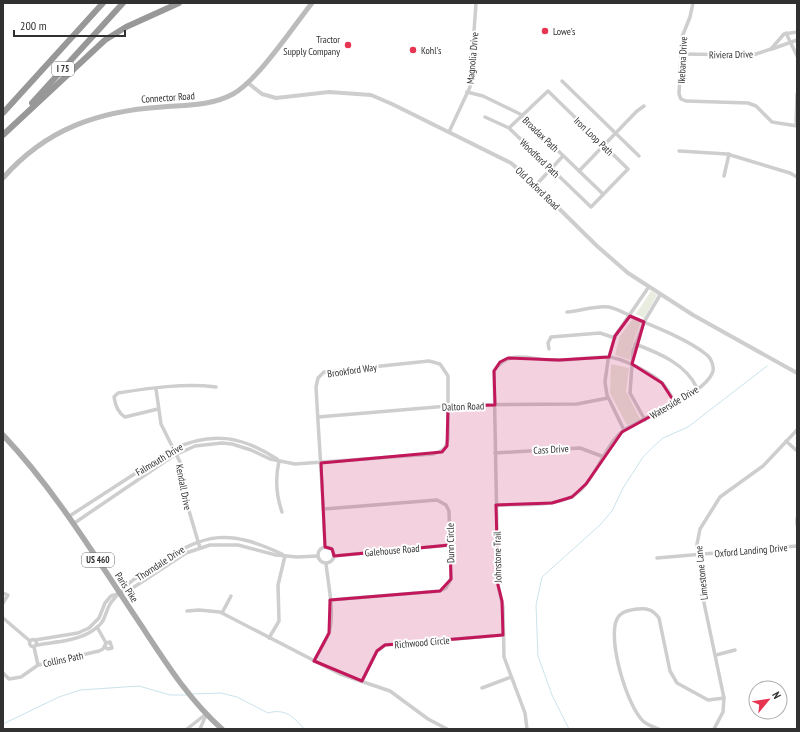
<svg xmlns="http://www.w3.org/2000/svg" width="800" height="732" font-family="'PT Sans Narrow',sans-serif">
<style>
.green{fill:#e8eddf}
.lines{fill:none;stroke-linecap:round;stroke-linejoin:round}
.stream{stroke:#cbe3ed;stroke-width:1}
.minor{stroke:#cecece;stroke-width:3.5}
.tertiary{stroke:#cecece;stroke-width:4}
.secondary{stroke:#bbb;stroke-width:5}
.primary{stroke:#a9a9a9;stroke-width:5.5}
.motorway{stroke:#989898;stroke-width:6}
.marked{fill:#c2185b;fill-opacity:0.2;stroke:#c2185b;stroke-width:3;stroke-linejoin:round}
.poi-dot{fill:#e73451;stroke:#fff;stroke-width:1.5}
.labels{text-anchor:middle;stroke-width:4;stroke-linejoin:round;paint-order:stroke}
.shield{fill:#fff;stroke:#6f6f6f;stroke-width:1}
.shield-label{font-size:9px;font-weight:bold;fill:#313131}
.poi-label{font-size:10px;fill:#313131;stroke:#fff;text-anchor:start}
.street-label{font-size:10px;fill:#313131;stroke:#fff}
</style>
<rect width="100%" height="100%" fill="#fff"/>
<g class="green">
<path d="M651,291L657,295L644,318L636,314Z"/>
<path d="M633,319L641,322L633,343L630,360L615,355L620,336Z"/>
<path d="M611,364L629,368L626,391L640,419L627,425L610,393Z"/>
</g>
<g class="lines">
<g class="stream">
<path d="M192,694L221,693L237,697L268,713C285,708 294,717 304,729"/>
<path d="M3,724L59,697L80,690L139,686L170,695H187"/>
<path d="M569,729L552,695L538,656L536,605L542,577L600,525L612,511L623,488L643,457L653,447L663,438L688,427L767,366"/>
</g>
<g class="minor">
<path d="M693,3L690,17L682,37L679,94L681,99L686,101L748,103L756,106L772,122L797,126"/>
<path d="M786,33L797,56"/>
<path d="M772,49L797,40"/>
<path d="M680,54L753,55L771,49L784,34L797,32"/>
<path d="M562,81L639,156"/>
<path d="M467,92L483,96L520,114L603,194"/>
<path d="M485,117L509,128L591,207L628,169L548,91L509,128"/>
<path d="M796,125L797,94"/>
<path d="M449,132L470,87L476,3"/>
<path d="M679,151L727,154L790,173L797,177"/>
<path d="M579,171L637,111L644,106"/>
<path d="M724,176L729,154"/>
<path d="M536,185L563,156"/>
<path d="M635,344C659,353 686,364 697,388"/>
<path d="M549,349L548,343L551,337L600,333L615,338"/>
<path d="M156,389L161,424L182,466L184,494L200,548"/>
<path d="M158,409L125,417C118,413 115,404 114,397L118,393C150,388 184,383 216,387"/>
<path d="M318,417L460,405L577,404L608,398"/>
<path d="M645,420L630,393L633,351L644,322L660,295"/>
<path d="M624,430L607,395L605,382L608,360L615,336L648,288"/>
<path d="M786,441L797,451"/>
<path d="M495,453L580,448L604,457"/>
<path d="M279,461C275,479 276,495 282,512"/>
<path d="M496,505C518,504 552,507 571,497C594,486 604,445 623,431C643,416 706,395 713,371C714,366 711,358 707,355C689,340 656,327 634,318C627,314 617,309 609,307C597,305 580,311 567,312"/>
<path d="M324,509L437,500L446,505L449,511L451,579L446,588L440,591L330,600"/>
<path d="M68,517L173,449C212,431 242,436 277,459"/>
<path d="M797,518V525"/>
<path d="M73,524L173,456L195,446L222,443L232,444L251,450L270,459L295,464L433,454C443,451 447,448 448,438V376L440,364L429,361L324,372L318,378L316,387C319,441 323,494 325,547"/>
<circle cx="326" cy="555" r="8"/>
<path d="M334,556L450,545"/>
<path d="M657,558L797,546"/>
<path d="M3,593L8,595L3,603"/>
<path d="M187,611L199,610L220,612L340,674L390,691L428,719L447,729"/>
<path d="M222,613L231,596"/>
<path d="M3,618L30,641"/>
<path d="M269,638L279,621L278,585L285,556"/>
<circle cx="33" cy="643" r="3.5"/>
<path d="M35,640L78,633L89,628L99,618L105,603L111,596L128,591L186,553L210,545H238L276,555L297,557L318,556"/>
<path d="M37,645C54,642 77,641 92,631C107,621 103,617 110,604C114,598 121,591 126,586C135,577 148,571 158,564C207,531 230,530 282,554"/>
<path d="M34,647L38,665"/>
<path d="M105,647L108,649L112,648L110,642L106,643"/>
<path d="M716,655L735,650"/>
<path d="M314,661C319,652 325,642 329,633C335,612 328,585 326,563"/>
<path d="M3,673L9,679L21,677L38,665L99,651L103,649L106,643L97,627"/>
<path d="M362,681L377,651L385,645L503,635"/>
<path d="M482,688L511,677"/>
<path d="M187,729L206,714"/>
<path d="M200,729L206,715"/>
<path d="M527,729L525,713L504,657L503,607L498,585L494,371C509,348 530,360 552,360C570,361 588,357 607,357C621,357 654,374 664,385C668,390 672,397 675,403"/>
<path d="M659,729C654,727 647,725 643,721C627,706 607,639 617,619C621,611 630,610 638,609C648,608 653,610 659,618L670,671L677,683L708,700L724,698"/>
<path d="M714,729L723,712L724,698L703,598L697,544L700,529L720,497L763,466L797,430"/>
</g>
<path class="tertiary" d="M248,83L262,94L276,98L329,92L371,95L392,104L511,163L526,176L597,246L628,273L693,315L797,373"/>
<path class="secondary" d="M3,178C46,129 98,111 162,107C186,105 211,106 233,94C258,80 293,27 312,3"/>
<path class="primary" d="M3,435C55,490 95,556 137,619C163,658 187,698 222,729"/>
<g class="motorway">
<path d="M32,103L123,3"/>
<path d="M3,113L103,3"/>
<path d="M3,135L105,40L126,27L179,3"/>
</g>
</g>
<path class="marked" d="M630,316L644,322L632,364L662,383L675,403L622,432L586,484L572,497L552,503L496,505L498,585L502,601L503,635L385,645L377,651L362,681L314,661L329,633L330,600L440,591L451,579L450,545L334,556L332,549L325,547L321,463L442,452L447,446L448,406L495,405L494,371L500,362L508,358L559,360L609,357L615,336Z"/>
<g class="poi-dot">
<circle cx="545" cy="31" r="4"/>
<circle cx="348" cy="45" r="4"/>
<circle cx="413" cy="50" r="4"/>
</g>
<g class="labels">
<g class="shield">
<rect x="52" y="62" width="22" height="14" rx="3"/>
<rect x="82" y="553" width="32" height="14" rx="3"/>
</g>
<g class="shield-label">
<text x="63" y="72">I 75</text>
<text x="98" y="563">US 460</text>
</g>
<g class="poi-label">
<text x="553" y="35">Lowe's</text>
<text x="340" y="43" text-anchor="end">Tractor<tspan x="340" dy="12">Supply Company</tspan></text>
<text x="421" y="54">Kohl's</text>
</g>
<g class="street-label">
<text transform="translate(731 54) rotate(-1)" y="4">Riviera Drive</text>
<text transform="translate(472 58) rotate(-85)" y="4">Magnolia Drive</text>
<text transform="translate(682 60) rotate(-87)" y="4">Ikebana Drive</text>
<text transform="translate(168 97) rotate(-4)" y="4">Connector Road</text>
<text transform="translate(541 134) rotate(44)" y="4">Broadax Path</text>
<text transform="translate(594 136) rotate(44)" y="4">Iron Loop Path</text>
<text transform="translate(540 158) rotate(44)" y="4">Woodford Path</text>
<text transform="translate(538 188) rotate(44)" y="4">Old Oxford Road</text>
<text transform="translate(352 370) rotate(-8)" y="4">Brookford Way</text>
<text transform="translate(674 402) rotate(-31)" y="4">Waterside Drive</text>
<text transform="translate(463 406) rotate(-2)" y="4">Dalton Road</text>
<text transform="translate(551 449) rotate(-3)" y="4">Cass Drive</text>
<text transform="translate(159 459) rotate(-31)" y="4">Falmouth Drive</text>
<text transform="translate(184 487) rotate(79)" y="4">Kendall Drive</text>
<text transform="translate(450 543) rotate(-91)" y="4">Dunn Circle</text>
<text transform="translate(392 550) rotate(-5)" y="4">Galehouse Road</text>
<text transform="translate(751 550) rotate(-5)" y="4">Oxford Landing Drive</text>
<text transform="translate(497 557) rotate(-91)" y="4">Johnstone Trail</text>
<text transform="translate(160 563) rotate(-33)" y="4">Thorndale Drive</text>
<text transform="translate(701 573) rotate(-96)" y="4">Limestone Lane</text>
<text transform="translate(127 587) rotate(57)" y="4">Paris Pike</text>
<text transform="translate(422 642) rotate(-5)" y="4">Richwood Circle</text>
<text transform="translate(63 659) rotate(-12)" y="4">Collins Path</text>
</g>
</g>
<rect width="800" height="732" fill="none" stroke="#313131" stroke-width="8"/>
<g transform="translate(768 700) rotate(61)"><circle r="19" fill="#ffffff" stroke="#adadad"/>
<path d="M0-3L7 15L0 10L-7 15Z" fill="#e73451"/>
<text y="-6" font-size="11" font-weight="bold" text-anchor="middle" fill="#313131">N</text>
</g>
<path d="M14 30v6h111v-6" fill="none" stroke="#313131" stroke-width="2"/>
<text x="20" y="30" font-size="12" fill="#313131" stroke="#ffffff" stroke-width="3" paint-order="stroke">200 m</text>
</svg>
